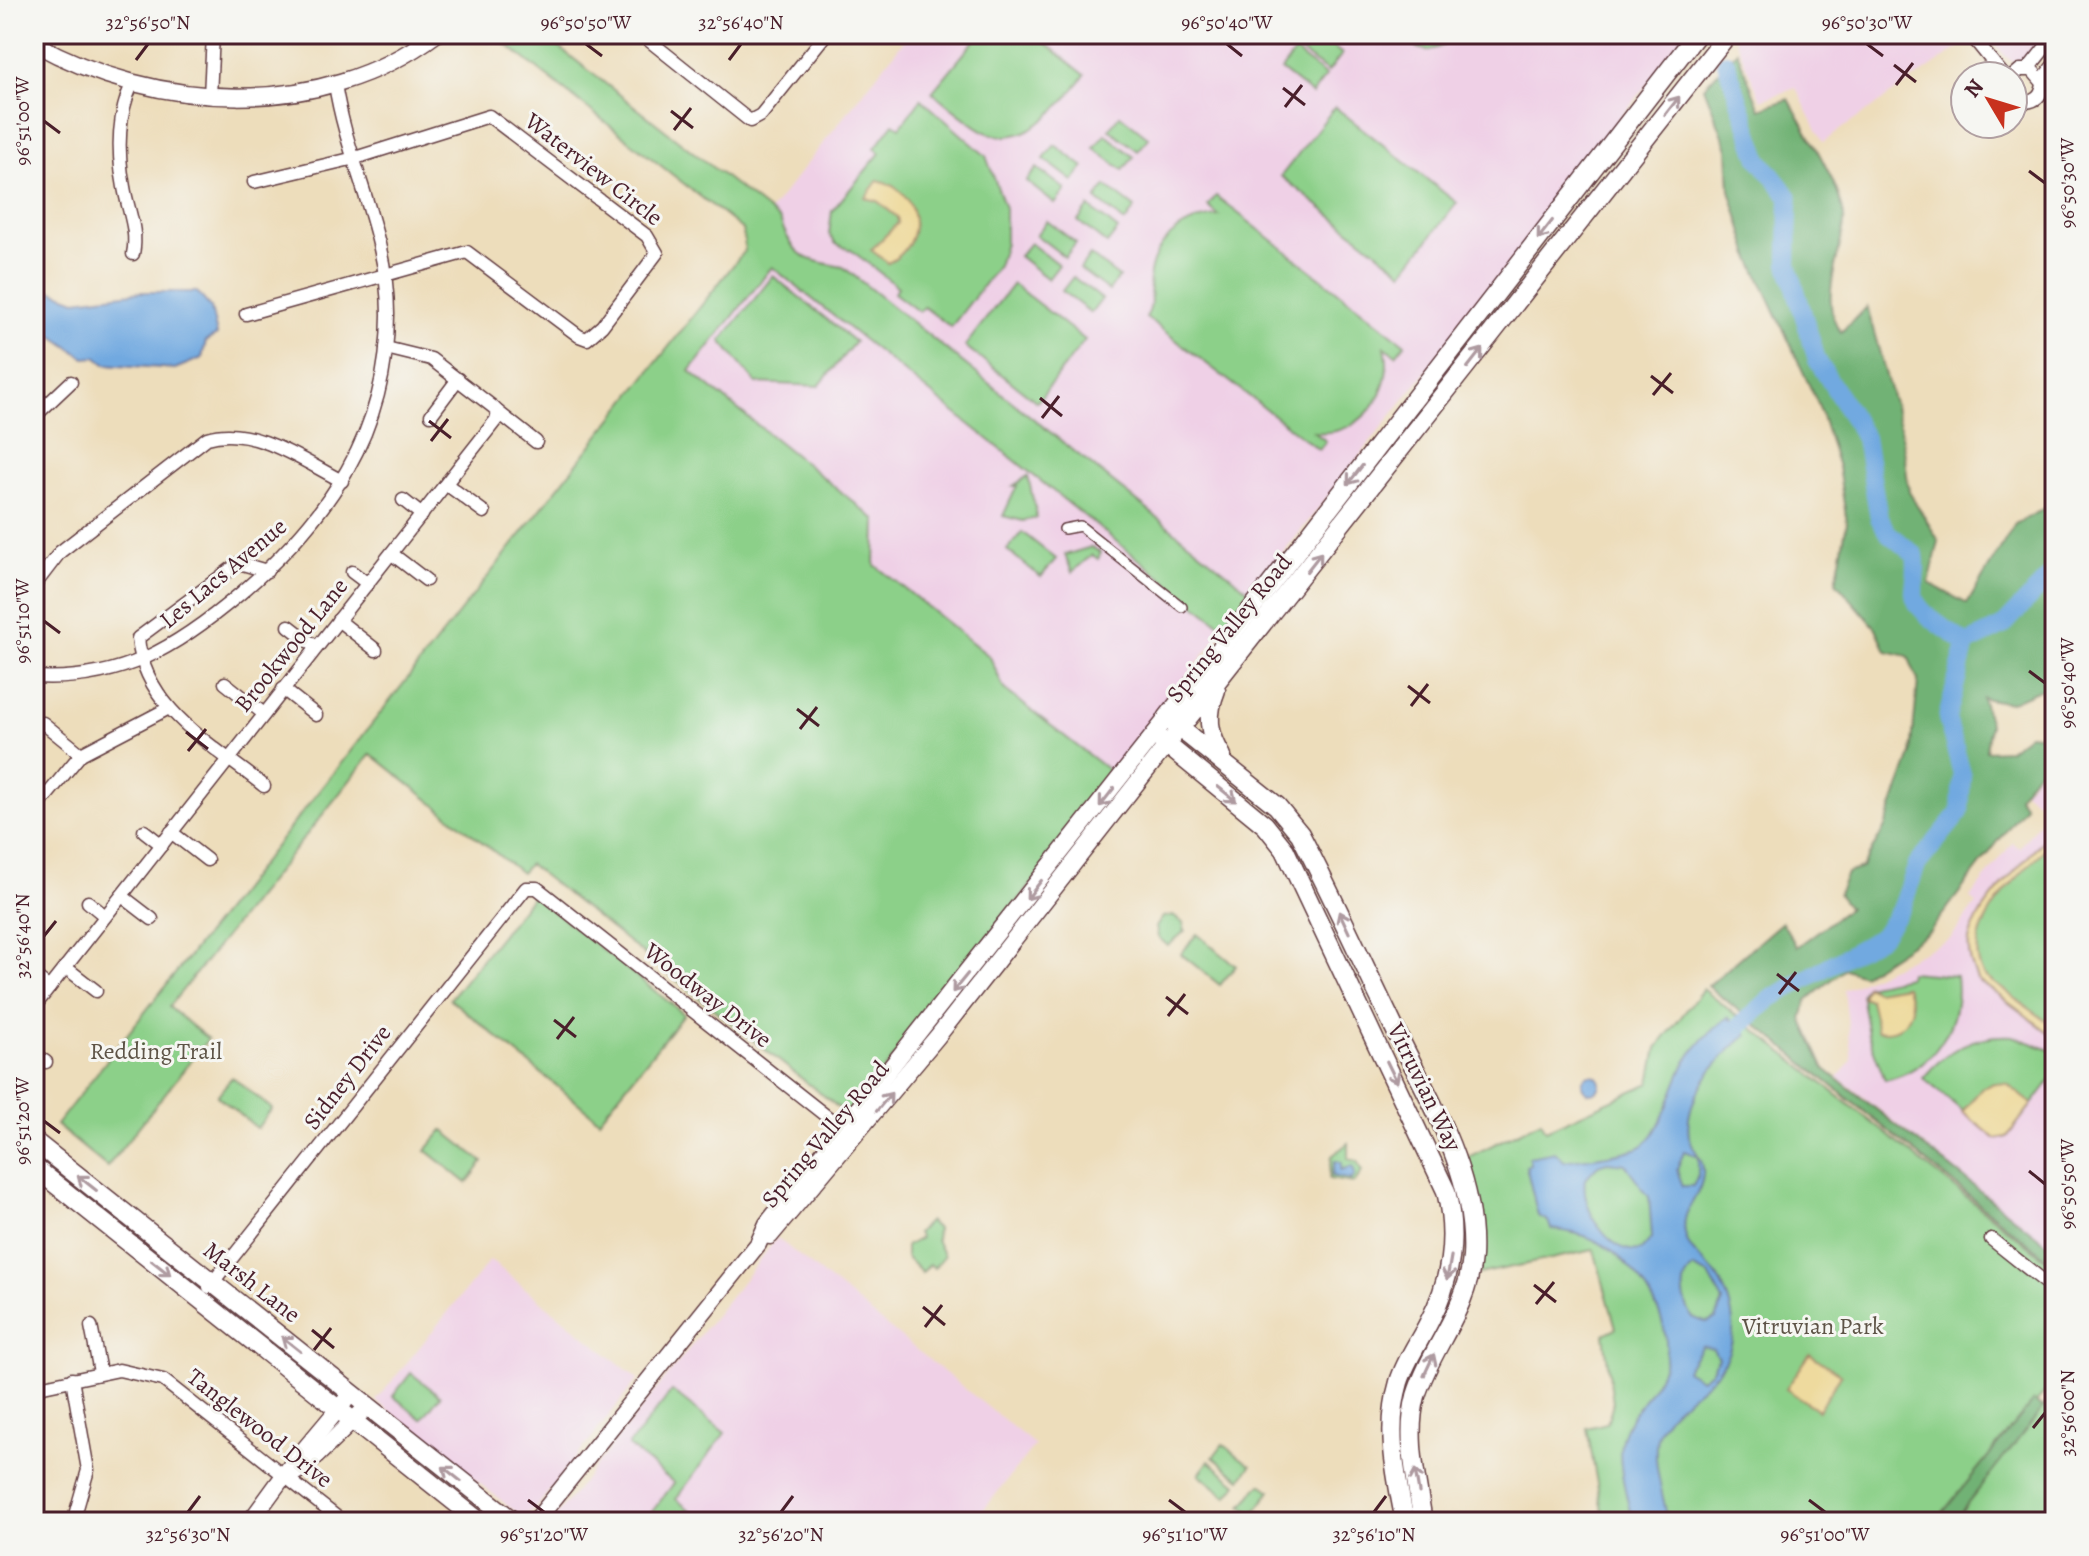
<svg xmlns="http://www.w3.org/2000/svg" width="2089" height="1556" font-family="Alegreya,serif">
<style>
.built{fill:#efd0e6}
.green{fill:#8cd089;stroke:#6b785a;stroke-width:2}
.forest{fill:#71b275;stroke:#5e6850;stroke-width:2}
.sand{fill:#eeda9e;stroke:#9c7c64;stroke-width:2}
.water{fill:#71a9e0;stroke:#5e6486;stroke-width:2;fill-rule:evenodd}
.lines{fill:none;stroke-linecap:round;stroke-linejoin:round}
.river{stroke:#71a9e0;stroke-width:18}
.pedestrian-casing{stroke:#623c41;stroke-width:12}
.minor-casing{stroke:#623c41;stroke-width:15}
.tertiary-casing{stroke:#623c41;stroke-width:19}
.secondary-casing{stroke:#623c41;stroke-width:21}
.pedestrian{stroke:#fff;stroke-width:9}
.minor{stroke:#fff;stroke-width:12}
.tertiary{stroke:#fff;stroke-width:16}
.secondary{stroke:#fff;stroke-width:18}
.oneway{stroke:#ae9aa0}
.ticks{fill:none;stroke:#4a1f2b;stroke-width:3}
.labels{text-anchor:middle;stroke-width:6;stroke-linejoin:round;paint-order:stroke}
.street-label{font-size:24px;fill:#4a1f2b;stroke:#f6f6f2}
.park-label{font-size:24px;fill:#5e5447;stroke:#f6f6f2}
.neatline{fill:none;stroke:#4a1f2b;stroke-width:3}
.ticks-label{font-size:20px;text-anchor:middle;fill:#4a1f2b}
</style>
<rect width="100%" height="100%" fill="#f6f6f2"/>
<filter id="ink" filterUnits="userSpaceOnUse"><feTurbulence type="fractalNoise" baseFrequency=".0125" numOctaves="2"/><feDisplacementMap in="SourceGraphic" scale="16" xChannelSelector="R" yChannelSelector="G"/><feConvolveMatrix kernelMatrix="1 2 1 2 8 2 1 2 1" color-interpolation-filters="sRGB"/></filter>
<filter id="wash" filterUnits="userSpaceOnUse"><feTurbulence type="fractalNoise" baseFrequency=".006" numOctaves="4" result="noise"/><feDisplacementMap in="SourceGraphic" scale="32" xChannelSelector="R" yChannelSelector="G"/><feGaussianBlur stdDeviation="1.8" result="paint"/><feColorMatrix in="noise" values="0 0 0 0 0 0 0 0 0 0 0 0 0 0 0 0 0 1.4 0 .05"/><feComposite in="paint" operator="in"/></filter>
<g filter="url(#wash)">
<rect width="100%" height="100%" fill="#edddbb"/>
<g class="built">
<path d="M909,34H1687L1605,137L1576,181L1252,593L843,267L811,261L799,255L788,242L780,220L769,212Z"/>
<path d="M1739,34H1951L1960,47L1823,142L1796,88L1761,100L1735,39Z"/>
<path d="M1982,34H2051L2030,59L2018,62L2011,61Z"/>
<path d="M772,267L1225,628L1170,698L1136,755L1117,777L1004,689L990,656L875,565L690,370Z"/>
<path d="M2055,751V1249L1838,1077L1852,1060L1844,990L1950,939L1976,904L1970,898L2012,843L2019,848L2049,810L2024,791Z"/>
<path d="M777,1238L1035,1445L974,1522H551Z"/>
<path d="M490,1260L638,1379L536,1508L527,1514L517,1513L376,1401Z"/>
</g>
<g class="green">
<path d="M493,34H542L780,220C794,258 805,260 843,267L1252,593L1225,628L772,267L690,371L876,520L875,565L990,657L1004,689L1117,777L848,1115L529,864L521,873L371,754L169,1007L208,1039L107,1167L56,1125L745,250L743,230Z"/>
<path d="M980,34H1034L1085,75C1065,101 1028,149 988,133C969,124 949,105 932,92Z"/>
<path d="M1309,34H1317L1342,54L1328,72L1297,49Z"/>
<path d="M1405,34H1450L1444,45L1429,51L1414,47Z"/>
<path d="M1295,52L1326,76L1312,94L1281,70Z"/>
<path d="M921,99L986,156L1005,208V243L998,266L951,327L924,307L919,312L894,293L898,287L851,250L836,244L829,234L832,211L880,153L875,148L894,123L900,127Z"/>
<path d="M1335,107L1457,203L1403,272L1281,176Z"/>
<path d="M1120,115L1149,138L1138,151L1109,129Z"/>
<path d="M1105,134L1134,157L1123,170L1094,148Z"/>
<path d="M1055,145L1084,167L1073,181L1044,159Z"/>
<path d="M1037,168L1066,190L1055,204L1026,181Z"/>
<path d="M1106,186L1135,208L1125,222L1096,199Z"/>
<path d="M1216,196L1405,344L1396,355L1385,347C1396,391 1361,438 1314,432L1326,441L1319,450L1146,317C1156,303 1147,289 1150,273C1156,239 1186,218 1219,216L1208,206Z"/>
<path d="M1089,207L1118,230L1107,244L1078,221Z"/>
<path d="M1047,221L1076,243L1065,257L1036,235Z"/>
<path d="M1030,243L1059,265L1048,279L1019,256Z"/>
<path d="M1090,255L1119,277L1109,291L1080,269Z"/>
<path d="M773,276L855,342L819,386L756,383L721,341Z"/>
<path d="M1073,277L1102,299L1091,313L1062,291Z"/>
<path d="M1013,284L1085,340L1037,402L965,346Z"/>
<path d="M1028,476L1037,518L1023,521L1003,516L1017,486H1013Z"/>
<path d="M1022,532L1056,559L1041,577L1007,550Z"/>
<path d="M1091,547L1101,553L1098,559L1092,555L1072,572L1065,555Z"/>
<path d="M2047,836L2055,843V1037L1977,979C1972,967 1966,949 1970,936C1980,903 2024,863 2047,836Z"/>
<path d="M533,895L684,1014L599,1120L450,999Z"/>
<path d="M1173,916L1183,923L1185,931L1168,946L1158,937L1156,927L1163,917Z"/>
<path d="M1197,934L1236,966L1220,985L1181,954Z"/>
<path d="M1909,972L1956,976C1962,1025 1935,1068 1885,1080L1868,1035L1861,994L1866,986L1908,977Z"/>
<path d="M1703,989L2055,1267V1379L1943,1522H1604L1587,1428L1607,1423L1613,1403L1604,1334L1616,1328L1594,1250L1479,1274L1480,1237L1462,1160L1541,1121L1546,1130L1650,1083L1657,1048Z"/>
<path d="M2013,1036L2055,1052V1074L2007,1137L1996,1139L1923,1078C1947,1049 1974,1034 2013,1036Z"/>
<path d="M232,1077L272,1109L257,1128L217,1096Z"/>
<path d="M443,1130L483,1162L467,1183L426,1150Z"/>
<path d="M1348,1143V1159L1357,1161L1362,1172L1354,1183L1329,1179L1332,1156Z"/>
<path d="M929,1221L937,1229L936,1240L944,1256L934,1268L930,1264L922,1273L906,1257V1246L920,1238L917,1233Z"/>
<path d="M411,1373L440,1396L422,1419L393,1396Z"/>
<path d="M672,1391L725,1433L676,1499L705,1522H644L674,1483L628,1446Z"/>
<path d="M2055,1393V1522H1953L2043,1408Z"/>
<path d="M1223,1444L1251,1466L1241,1479L1213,1457Z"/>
<path d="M1209,1461L1237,1484L1227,1497L1199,1474Z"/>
<path d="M1261,1484L1271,1491L1253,1514L1242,1506Z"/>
</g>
<g class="forest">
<path d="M1737,51L1760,109L1789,99C1803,126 1847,195 1844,224C1840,258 1818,303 1841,332L1867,307L1902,433L1909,492L1939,541L1929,583L1967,604L2015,524L2048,507L2055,486V683L2010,703L1982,698L1990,724L1986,751L2009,750L2029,734L2055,737V747L2018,797L2025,806L1930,931L1863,975L1845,969L1807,1000L1802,1019L1824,1068L2055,1250V1265L1708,986L1782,922L1797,947L1849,908L1838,894L1847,873L1862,868L1885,827L1911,755L1918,680L1908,656L1886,651L1876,628L1836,582L1847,522L1838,467L1818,404L1751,259L1730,190L1728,149L1704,87Z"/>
<path d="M2033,1401L2043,1408L1953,1522H1935Z"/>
</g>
<g class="sand">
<path d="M878,180C921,190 927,244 888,263L871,250L898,223L897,217L877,201L865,198Z"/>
<path d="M2047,836L2052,841C2023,874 1958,926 1983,975L2055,1027V1037L1977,979C1972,967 1966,949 1970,936C1980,903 2024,863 2047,836Z"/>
<path d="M1866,986L1876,991L1906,986L1912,1009C1906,1026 1895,1034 1877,1030L1870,1000L1862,997Z"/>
<path d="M1994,1083L2007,1084L2032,1104L2007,1137L1996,1139L1962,1112L1982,1088Z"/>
<path d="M1810,1354L1841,1375L1818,1410L1786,1389Z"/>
</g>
<g class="water">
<path d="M34,284L76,300L141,292H197L211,308L217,335L206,341L202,358L175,369L105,364L96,357L85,358L34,323Z"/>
<path d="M1728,1017L1747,1035C1720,1057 1683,1097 1689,1136C1692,1151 1705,1158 1703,1175C1701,1199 1678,1210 1686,1237C1690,1252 1702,1259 1712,1270C1726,1287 1734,1310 1733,1332C1729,1391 1666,1395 1657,1438C1652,1462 1664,1497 1668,1522H1632C1628,1499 1617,1466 1621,1443C1627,1411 1656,1393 1664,1364C1677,1319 1632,1257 1592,1239C1580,1233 1565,1231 1551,1229L1548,1221L1538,1216L1526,1166L1530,1165L1529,1157L1555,1152L1564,1161C1587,1157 1616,1156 1638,1148C1661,1139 1673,1084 1686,1062C1697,1044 1711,1030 1728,1017ZM1684,1151L1698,1156V1176L1693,1186H1683L1677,1170ZM1607,1162L1625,1164L1649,1197L1652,1238L1641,1250C1609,1256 1580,1207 1585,1179L1598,1165ZM1694,1268L1709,1275L1723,1301L1716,1319L1707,1323L1692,1317C1684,1303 1677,1279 1694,1268ZM1702,1346L1713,1349L1718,1358L1711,1372L1701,1379L1686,1370Z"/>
<circle cx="1591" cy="1084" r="9"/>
<path d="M1335,1161L1342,1162L1341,1170L1353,1166L1355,1175L1351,1180L1332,1176Z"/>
</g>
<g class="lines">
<g class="river">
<path d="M1726,62L1759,159L1789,197L1788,264L1817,360L1865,438L1879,518L1887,532L1915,555C1918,571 1914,580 1914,594C1915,613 1952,632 1966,644"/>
<path d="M1723,1041L1770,999L1882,936L1902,907L1917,865L1960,812L1962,774L1947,718L1966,644L2003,626L2055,571"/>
</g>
</g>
</g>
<g filter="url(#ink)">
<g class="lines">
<defs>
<path id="pedestrian" d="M1064,529L1080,526L1182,607"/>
<g id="minor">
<path d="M641,34L750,121L761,115L826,34"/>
<path d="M1970,34L2004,76"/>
<path d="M2028,69L2055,35"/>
<path d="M2013,76L2020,70H2032L2043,83C2042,101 2027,107 2013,96"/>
<path d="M2042,80L2055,63"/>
<path d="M132,84C117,117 117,151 124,187C128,211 138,230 133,254"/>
<path d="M210,96L213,34"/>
<path d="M246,314L467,252L579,336L587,339L602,326L657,253L647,236L489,116L355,158L254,182"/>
<path d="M498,412L536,442"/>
<path d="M431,415L458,379"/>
<path d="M34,417L71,382"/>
<path d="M446,484L484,512"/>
<path d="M403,500L422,515"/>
<path d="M392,554L426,580"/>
<path d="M352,572L368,584"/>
<path d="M34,586L60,552L207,438C252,424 303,461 342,481"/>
<path d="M338,620L376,650"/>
<path d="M289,626L316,647"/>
<path d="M34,677C121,682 176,648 241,593C328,518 388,433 388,314C388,233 347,162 335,84"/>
<path d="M225,683L264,714"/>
<path d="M283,689L316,715"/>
<path d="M43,723L81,754"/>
<path d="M264,786C215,746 144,709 138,638L239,563L267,571"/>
<path d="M34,811L81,754L169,708"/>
<path d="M144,831L162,845"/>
<path d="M171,832L207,860"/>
<path d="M122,896L152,919"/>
<path d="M88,902L105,916"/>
<path d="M65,967L96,991"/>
<path d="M34,976L49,988"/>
<path d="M34,1007L496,420L498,412L493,407L431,359L386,348"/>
<path d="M34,1054L46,1062"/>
<path d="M1991,1239L2055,1290"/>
<path d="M209,1287L526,888H537L849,1134"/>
<path d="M91,1326L100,1372"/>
<path d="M72,1379L88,1470L73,1522"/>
<path d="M34,1388L119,1370L163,1380L343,1522"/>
</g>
<g id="tertiary">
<path d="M34,43C156,111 320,121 436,34"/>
<path d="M770,1236L937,1037L1180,728"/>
<path d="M285,1478L306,1466L368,1406"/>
<path d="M250,1522L293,1463L345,1401"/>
<path d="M535,1522L758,1244L767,1224L1167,718"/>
</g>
<g id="secondary">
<path d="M1216,690C1206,715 1208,733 1222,756"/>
<path d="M1180,728L1728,34"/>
<path d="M1155,735L1265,825L1285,850L1446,1191C1457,1236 1451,1281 1429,1322C1419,1342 1406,1360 1399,1382C1385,1430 1396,1475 1405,1522"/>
<path d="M34,1141L514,1522"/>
<path d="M34,1167L480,1522"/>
<path d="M1423,1522C1417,1481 1405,1437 1416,1396C1431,1347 1468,1310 1472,1257C1477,1172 1425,1093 1390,1019C1360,957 1332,895 1300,834L1277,806L1167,718L1697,34"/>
</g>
</defs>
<use href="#pedestrian" class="pedestrian-casing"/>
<use href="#minor" class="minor-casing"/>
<use href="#tertiary" class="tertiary-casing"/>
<use href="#secondary" class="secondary-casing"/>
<use href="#pedestrian" class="pedestrian"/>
<use href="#minor" class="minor"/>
<use href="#tertiary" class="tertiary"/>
<use href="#secondary" class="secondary"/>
</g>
<defs><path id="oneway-shaft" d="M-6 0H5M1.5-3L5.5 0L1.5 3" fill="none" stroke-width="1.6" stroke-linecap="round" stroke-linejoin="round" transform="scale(2)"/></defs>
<g class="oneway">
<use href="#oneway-shaft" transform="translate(1672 106) rotate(-52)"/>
<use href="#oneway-shaft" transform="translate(1545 230) rotate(128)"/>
<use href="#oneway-shaft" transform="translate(1475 358) rotate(-52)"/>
<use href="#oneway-shaft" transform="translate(1355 475) rotate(128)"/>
<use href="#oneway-shaft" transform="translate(1314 562) rotate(-52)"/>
<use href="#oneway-shaft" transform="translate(1227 794) rotate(39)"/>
<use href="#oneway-shaft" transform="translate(1107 797) rotate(128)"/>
<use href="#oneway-shaft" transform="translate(1034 890) rotate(128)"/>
<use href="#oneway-shaft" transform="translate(1344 922) rotate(-115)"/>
<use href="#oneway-shaft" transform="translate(960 983) rotate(129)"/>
<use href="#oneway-shaft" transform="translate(1392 1072) rotate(64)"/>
<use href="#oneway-shaft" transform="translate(884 1102) rotate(-51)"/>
<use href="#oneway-shaft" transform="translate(87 1183) rotate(-142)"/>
<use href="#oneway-shaft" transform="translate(161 1268) rotate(38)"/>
<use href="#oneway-shaft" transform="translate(1449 1268) rotate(100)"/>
<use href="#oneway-shaft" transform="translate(291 1344) rotate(-142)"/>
<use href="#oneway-shaft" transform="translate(1429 1365) rotate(-65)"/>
<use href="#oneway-shaft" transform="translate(452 1474) rotate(-142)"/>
<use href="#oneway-shaft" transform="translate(1417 1481) rotate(-100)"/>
</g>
</g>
<path class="ticks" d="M586,44L602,56M1227,44L1242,56M1867,44L1883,56M136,60L148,44M729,60L741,44M1894,65L1916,82M1896,85L1913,63M1283,88L1305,105M1285,107L1302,85M671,111L693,128M44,121L60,133M674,130L691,108M2029,171L2045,183M1651,376L1673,393M1653,395L1671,373M1040,398L1062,416M1042,418L1059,396M429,421L451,438M431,441L448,419M44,621L60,633M2029,671L2045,683M1408,686L1430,703M1411,706L1428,684M797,709L819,726M800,729L817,707M186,732L208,749M188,751L206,729M44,936L56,921M1777,974L1799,991M1779,994L1796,972M1166,997L1188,1014M1168,1016L1185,994M554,1020L576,1037M557,1039L574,1017M44,1121L60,1133M2029,1171L2045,1184M1534,1285L1556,1302M1536,1304L1554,1282M923,1307L945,1325M925,1327L942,1305M312,1330L334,1348M314,1350L331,1328M2033,1428L2045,1413M528,1500L544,1512M1169,1500L1185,1512M1809,1500L1825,1512M188,1512L200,1496M781,1512L793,1496M1374,1512L1386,1496"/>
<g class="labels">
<g class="street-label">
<text transform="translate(594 169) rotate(38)" y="8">Waterview Circle</text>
<text transform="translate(223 573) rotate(-40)" y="8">Les Lacs Avenue</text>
<text transform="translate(1229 628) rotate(-51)" y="8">Spring Valley Road</text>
<text transform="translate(291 645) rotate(-51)" y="8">Brookwood Lane</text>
<text transform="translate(708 995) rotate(38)" y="8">Woodway Drive</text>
<text transform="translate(347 1077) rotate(-52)" y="8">Sidney Drive</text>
<text transform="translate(1425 1087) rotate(64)" y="8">Vitruvian Way</text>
<text transform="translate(825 1134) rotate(-50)" y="8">Spring Valley Road</text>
<text transform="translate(252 1282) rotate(38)" y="8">Marsh Lane</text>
<text transform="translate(260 1428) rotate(38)" y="8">Tanglewood Drive</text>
</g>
<g class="park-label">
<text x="156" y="1059">Redding Trail</text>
<text x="1813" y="1334">Vitruvian Park</text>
</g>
</g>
<rect width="2089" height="1556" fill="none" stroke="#f6f6f2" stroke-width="88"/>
<g transform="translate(1989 100) rotate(308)"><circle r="38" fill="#f6f6f2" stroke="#b1a0a2" stroke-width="2"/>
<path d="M0-6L14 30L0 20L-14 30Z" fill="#c8321e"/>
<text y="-12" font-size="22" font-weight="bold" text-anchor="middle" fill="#4a1f2b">N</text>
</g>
<rect x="44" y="44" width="2001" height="1468" class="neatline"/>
<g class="ticks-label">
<text x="148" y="29">32°56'50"N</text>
<text x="586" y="29">96°50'50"W</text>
<text x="741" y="29">32°56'40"N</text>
<text x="1227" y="29">96°50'40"W</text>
<text x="1867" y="29">96°50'30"W</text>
<text transform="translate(22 121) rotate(-90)" y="7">96°51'00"W</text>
<text transform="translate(2067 183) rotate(-90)" y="7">96°50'30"W</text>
<text transform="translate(22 621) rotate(-90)" y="7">96°51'10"W</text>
<text transform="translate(2067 683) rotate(-90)" y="7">96°50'40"W</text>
<text transform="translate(22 936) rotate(-90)" y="7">32°56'40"N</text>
<text transform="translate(22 1121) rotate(-90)" y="7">96°51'20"W</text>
<text transform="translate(2067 1184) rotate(-90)" y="7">96°50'50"W</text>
<text transform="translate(2067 1413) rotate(-90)" y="7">32°56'00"N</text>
<text x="188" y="1541">32°56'30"N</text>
<text x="544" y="1541">96°51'20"W</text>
<text x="781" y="1541">32°56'20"N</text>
<text x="1185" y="1541">96°51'10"W</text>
<text x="1374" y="1541">32°56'10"N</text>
<text x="1825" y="1541">96°51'00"W</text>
</g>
</svg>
